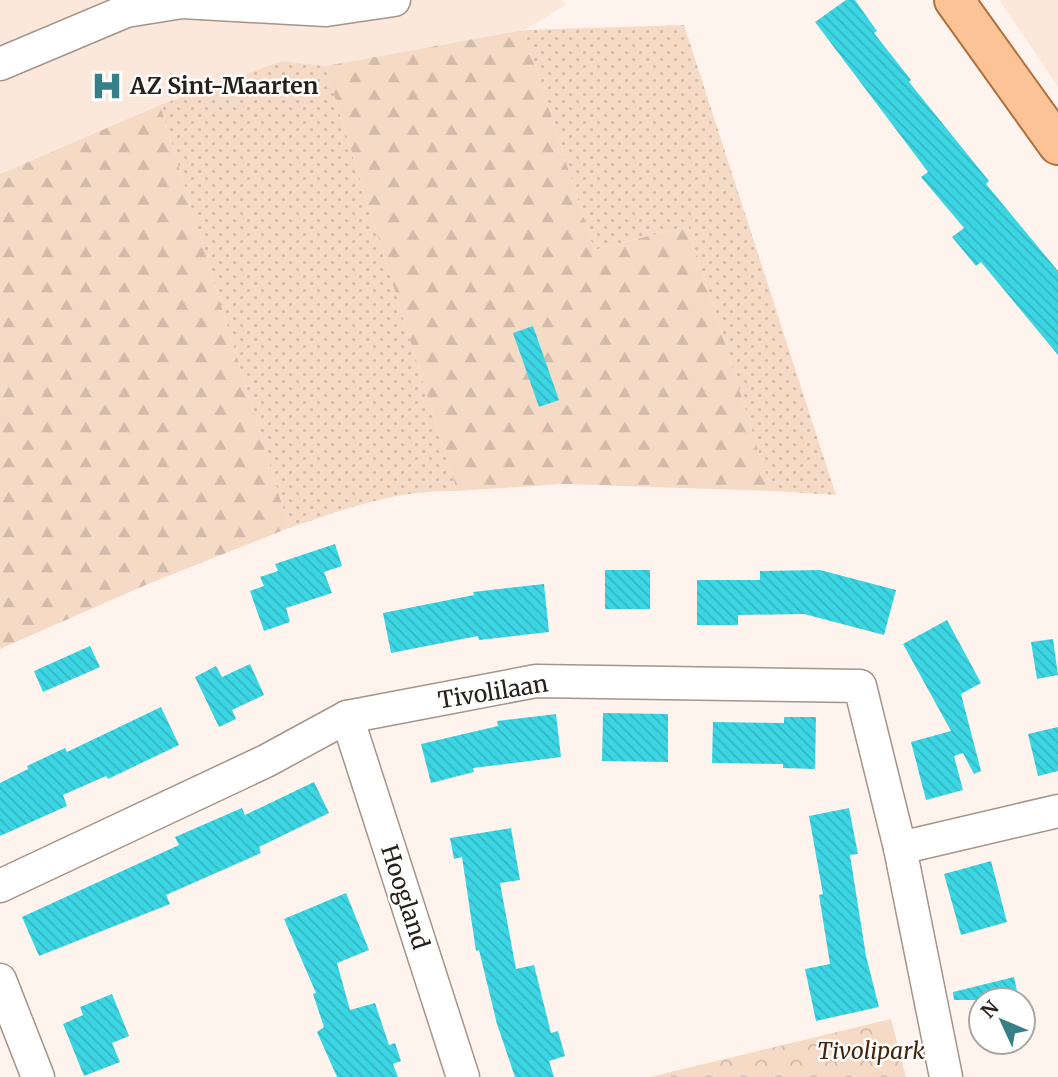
<svg xmlns="http://www.w3.org/2000/svg" width="1058" height="1077" font-family="Merriweather,serif">
<style>
.built{fill:#fce8db}
.grass{fill:url(#grass-dots)}
.forest{fill:url(#forest-firs)}
.park{fill:url(#park-crowns)}
.building{fill:url(#building-back-hatch)}
.lines{fill:none;stroke-linecap:round;stroke-linejoin:round}
.minor-casing{stroke:#a49489;stroke-width:35}
.major-casing{stroke:#b0713e;stroke-width:42}
.minor{stroke:#fff;stroke-width:32}
.major{stroke:#fcc496;stroke-width:38}
.labels{text-anchor:middle;stroke-width:5;stroke-linejoin:round;paint-order:stroke}
.poi-label{font-size:23px;font-weight:bold;fill:#27211c;stroke:#fff;text-anchor:start}
.street-label{font-size:23px;fill:#27211c;stroke:#fff}
.park-label{font-size:23px;font-style:italic;fill:#46260b;stroke:#fff}
</style>
<defs>
<pattern id="grass-dots" width="8" height="8" patternUnits="userSpaceOnUse" patternTransform="scale(1.75)"><rect width="8" height="8" fill="#f5dac6"/><path d="M2 2h.1M6 6h.1" fill="none" stroke="#d2bbaa" stroke-width="1.8" stroke-linecap="round"/></pattern>
<pattern id="forest-firs" width="22" height="20" patternUnits="userSpaceOnUse" patternTransform="scale(1.75)"><rect width="22" height="20" fill="#f5dac6"/><path d="M5 1l3.5 6h-7zM16 11l3.5 6h-7z" fill="#d2bbaa"/></pattern>
<pattern id="park-crowns" width="20" height="18" patternUnits="userSpaceOnUse" patternTransform="scale(1.75)"><rect width="20" height="18" fill="#f5dac6"/><path d="M2 6a3 3 0 1 1 6 0M12 15a3 3 0 1 1 6 0" fill="none" stroke="#d2bbaa"/></pattern>
<pattern id="building-back-hatch" width="6" height="6" patternUnits="userSpaceOnUse" patternTransform="scale(1.75)"><rect width="6" height="6" fill="#3bd5e3"/><path d="M-1 5l2 2M0 0l6 6M5-1l2 2" fill="none" stroke="#34b7c2"/></pattern>
</defs>
<rect width="100%" height="100%" fill="#fff4ed"/>
<g class="built">
<path d="M0,0H562L566,5L524,30L325,66L282,61L160,105L0,174Z"/>
<path d="M999,0H1058V87Z"/>
</g>
<g class="grass">
<path d="M684,25L836,495L771,491L688,226L594,250L524,30Z"/>
<path d="M282,61L325,66L457,491C394,490 349,508 289,528L160,105Z"/>
</g>
<g class="forest">
<path d="M524,30L594,250L688,226L771,491L564,484L457,491L325,66Z"/>
<path d="M160,105L289,528L148,584L0,649V174Z"/>
</g>
<path class="park" d="M891,1019L906,1077H650Z"/>
<g class="building">
<path d="M846,0H855L877,31L874,33L911,80L909,82L989,181L986,184L1058,271V355L981,262L976,266L952,237L964,228L921,177L928,172L815,22Z"/>
<path d="M533,326L559,400L539,407L513,333Z"/>
<path d="M335,544L342,566L324,572L332,593L286,608L290,622L264,631L250,591L264,586L260,577L278,571L275,564Z"/>
<rect x="605" y="570" width="45" height="39"/>
<path d="M820,570L896,590L884,635L804,614L738,615V625H697V580H760V571Z"/>
<path d="M544,584L549,632L479,640L478,636L391,653L383,613L474,595L473,592Z"/>
<path d="M947,620L981,683L961,694L981,771L974,774L963,753L954,756L963,790L926,800L911,742L951,731L903,644Z"/>
<path d="M1053,639L1058,675L1037,679L1031,642Z"/>
<path d="M90,646L100,667L43,692L34,671Z"/>
<path d="M250,664L264,695L232,710L236,719L219,727L195,677L216,666L222,677Z"/>
<path d="M161,707L179,745L108,779L106,776L63,795L67,806L0,836V783L28,769L27,766L65,748L67,752Z"/>
<path d="M603,713L668,714V762L602,761Z"/>
<path d="M556,714L561,757L473,768L474,772L431,783L421,744L498,726L497,721Z"/>
<path d="M784,717H816L815,769L783,768V764L712,763L713,722L784,723Z"/>
<path d="M1058,727V771L1038,776L1028,734Z"/>
<path d="M314,782L329,813L259,847L261,853L166,895L170,904L39,956L22,917L179,845L175,837L242,808L245,815Z"/>
<path d="M849,808L858,854L850,855L866,956L879,1007L816,1021L805,969L830,964L819,895L823,894L809,816Z"/>
<path d="M511,828L520,880L500,883L516,969L534,965L551,1033L558,1031L565,1056L549,1061L554,1077H515L497,1024L479,950L476,951L462,857L454,859L450,838Z"/>
<path d="M991,861L1007,922L961,935L944,874Z"/>
<path d="M346,893L369,950L337,963L350,1010L375,1003L389,1045L395,1043L401,1061L393,1064L398,1077H337L317,1032L324,1027L313,994L316,993L284,919Z"/>
<path d="M1014,977L1019,1000H954L953,992Z"/>
<path d="M112,994L129,1036L112,1043L120,1062L84,1076L63,1024L83,1015L80,1007Z"/>
</g>
<g class="lines">
<defs>
<g id="minor">
<path d="M0,64L126,11L182,2L326,10L394,0"/>
<path d="M347,717L463,1077"/>
<path d="M900,848L1058,811"/>
<path d="M0,886L266,761L347,717L536,681L860,686L900,848L946,1077"/>
<path d="M0,980L38,1077"/>
</g>
<path id="major" d="M954,0L1058,145"/>
</defs>
<use href="#minor" class="minor-casing"/>
<use href="#major" class="major-casing"/>
<use href="#minor" class="minor"/>
<use href="#major" class="major"/>
</g>
<defs>
<symbol id="hospital-bare" viewBox="-9 -9 18 18"><path d="M-5-5h3v3.5h4V-5h3V5h-3V1.5h-4V5h-3Z" fill="#388087" stroke="#fff" stroke-width="2.5" paint-order="stroke"/></symbol>
</defs>
<g fill-rule="evenodd">
<use href="#hospital-bare" x="85" y="64" width="44" height="44"/>
</g>
<g class="labels">
<g class="poi-label">
<text x="130" y="94">AZ Sint-Maarten</text>
</g>
<g class="street-label">
<text transform="translate(493 692) rotate(-9)" y="8">Tivolilaan</text>
<text transform="translate(405 897) rotate(72)" y="8">Hoogland</text>
</g>
<g class="park-label">
<text x="871" y="1059">Tivolipark</text>
</g>
</g>
<g transform="translate(1002 1021) rotate(314)"><circle r="33" fill="#ffffff" stroke="#a9a6a4" stroke-width="2"/>
<path d="M0-5L12 26L0 18L-12 26Z" fill="#388087"/>
<text y="-10" font-size="19" font-weight="bold" text-anchor="middle" fill="#27211c">N</text>
</g>
</svg>
